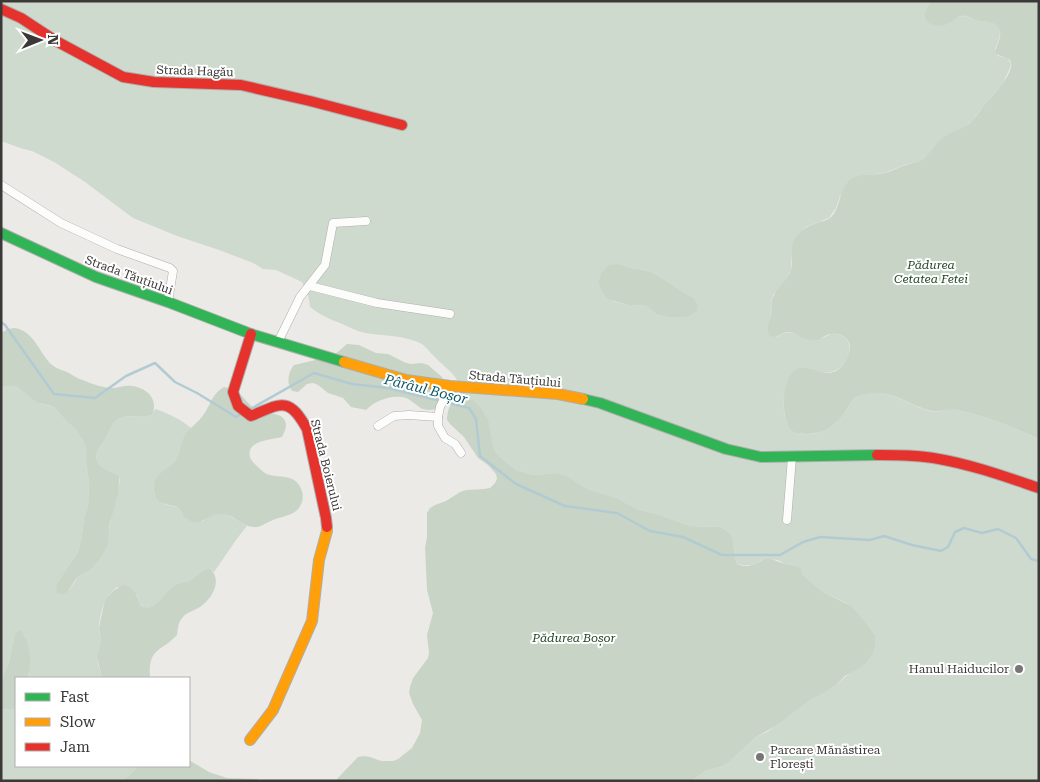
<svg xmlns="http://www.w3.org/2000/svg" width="1040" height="782" font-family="'Roboto Serif',serif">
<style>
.green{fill:#cfdace;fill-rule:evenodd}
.forest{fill:#c8d5c6}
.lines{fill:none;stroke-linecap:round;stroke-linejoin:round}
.stream{stroke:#b2cbd3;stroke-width:2.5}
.street-casing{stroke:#afaeac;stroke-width:9}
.fast-casing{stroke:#afaeac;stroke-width:12}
.slow-casing{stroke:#afaeac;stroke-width:12}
.jam-casing{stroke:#afaeac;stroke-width:12}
.street{stroke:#fcfcfb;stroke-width:8}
.fast{stroke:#30b455;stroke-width:10}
.slow{stroke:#ff9f0a;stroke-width:10}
.jam{stroke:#e5322d;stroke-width:10}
.poi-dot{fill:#787775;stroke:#fff;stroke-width:2}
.labels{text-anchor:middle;stroke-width:4;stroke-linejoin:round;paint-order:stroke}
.street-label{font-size:12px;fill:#3a3937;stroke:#fff}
.park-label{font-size:12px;font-style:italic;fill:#204724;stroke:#fff}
.poi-label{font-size:12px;fill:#3a3937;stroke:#fff;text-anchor:end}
.water-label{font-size:14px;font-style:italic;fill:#0c586a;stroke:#fff}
</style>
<rect width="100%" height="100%" fill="#eceae7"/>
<g class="green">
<path d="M1,1H930L926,9L948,23C952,20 957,17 963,16C968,16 973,19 978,20C985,22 993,20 998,26C1003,33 997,43 995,50L998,56L1007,58L1011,63L1010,68L1003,83L987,102L972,121L962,129L951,133L940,140L929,154L919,162L907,164L884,173L867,175L840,196L836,208L829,218L806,227L797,235L792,246L791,270L785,281L773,295L771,301V313L770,320L777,337C795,327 793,337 810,337C814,337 821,339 825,337C829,335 831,333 836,334C865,338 844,388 809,368L784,397C783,411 784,431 801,434C817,436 835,428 844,414C850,404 852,397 865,394C890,388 907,405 930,411C938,413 946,409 956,410C985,415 1012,427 1039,439V781H692L705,771L723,766L728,763L755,738L767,732L809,701L836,685L850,673L875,648V635L864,620L855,611L846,603L823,592L802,574L800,568L793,565L785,564L778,560L764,559C756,565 747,567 737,564L735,558L733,539L726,530L720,527L690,526L657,514L640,510L624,502L590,490L557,473L533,475L516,470L497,454L494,449L489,425L485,414L468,398H461C460,378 454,375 441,363C436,359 426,347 422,344C404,335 384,336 365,333C356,331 349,327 340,323C329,319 320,315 310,307L308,294L302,282L276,270L263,269L253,263L219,250L177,236L133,218L85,182L54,162L32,151L20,148L1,141ZM620,264L631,268L649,271L659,276L685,293L694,298L698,305L687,317L663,316L657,315L648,307L643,305L631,306L613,301L599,279C603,267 609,267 620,264Z"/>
<path d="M1,386H11L17,387L31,398L42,404L54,407L66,421L75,429L85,444L86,462L89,482L88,506L84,517L82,535L78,552L57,583L69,590L80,574L95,565L106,549L111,517L117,500V494L120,481L119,476C113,471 103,470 99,464C91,454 103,444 107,436C111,429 112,421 121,418C131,414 142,419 152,415L155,409C168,413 180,419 191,428C182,437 183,450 176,460C170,468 159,471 155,480C152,486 154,493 156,499L167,505L177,507L187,520L203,521L208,517L220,513L226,514L247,526C235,540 225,557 214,572L210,568C201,570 197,576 190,580C185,583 180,582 175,585C164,593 156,613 141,606L137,595L117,587C104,597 100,612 99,628C99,632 100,636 101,640C101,648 96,655 98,663C99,668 101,673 102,678H28L30,659L24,635L15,634L8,665L1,680Z"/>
<path d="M16,708V766H138L127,777L121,781H1V709L11,710Z"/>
</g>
<g class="forest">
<path d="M930,1H1039V439C1012,427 985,415 956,410C946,409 937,413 928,410C906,404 892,389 867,394C852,396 851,403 844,414C836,426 823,433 809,434C803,434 796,434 791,430C780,419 782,378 795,370C810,360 825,384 842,366C846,362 849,355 850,349C851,339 841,332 831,334C823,335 820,342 810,340C802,339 796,332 788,332C783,332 777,339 771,336C768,335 768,331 768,328C768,324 770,319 771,315C772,309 770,302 773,297C777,287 787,281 791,270C794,259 788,251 795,238C800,230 808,226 817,223C822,221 826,221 830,218C841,209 838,191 849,181C859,172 873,176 885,173C892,171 899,167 906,165C910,163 916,163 920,161C929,156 934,145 942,138C951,131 962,130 970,123C976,117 980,111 985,104C992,96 1014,74 1011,62C1009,57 1000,57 995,53C996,45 1004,35 998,27C993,20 983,22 976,20C971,18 967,15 961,16C955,18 952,22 947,24C940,27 925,26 925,16C924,11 928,6 930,1Z"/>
<path d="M620,264L631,268L649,271L659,276L685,293L694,298L698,305L697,311L687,317H669L657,315L648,307L643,305L631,306L608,299L605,296L599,285V279L601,273L609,265Z"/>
<path d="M14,328C34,330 39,353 52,365C57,369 63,370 69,373C74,376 78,379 83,380C92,384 103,388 113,388C119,388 125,385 132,386C147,388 159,399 152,415C142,419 131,414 121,418C112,421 111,429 107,436C103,444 91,454 99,464C103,470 113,471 119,476C120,482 117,501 115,507C114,512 111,516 110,522C108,530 110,541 106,549C103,554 99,561 95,565C90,572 81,572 76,579C70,586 68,598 57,593L56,589L57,583L78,552L82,535L84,517L88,506L89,482L86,462L85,444L75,429L66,421L54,407L36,402L17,387L11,386H1V333L8,329Z"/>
<path d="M347,344L359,345L376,353L388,354L404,362L410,364L422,363L428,365L442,377L446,388L438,409C432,410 424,411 419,407C415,404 411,400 406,398C392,394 375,401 366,410L351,407L343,398L328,393L318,385L313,383L307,384L298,392L292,391C286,383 288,372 294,365L333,356Z"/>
<path d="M224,387C244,390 244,404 259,411C266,414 279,412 284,419C288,425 285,431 282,437C271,440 246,440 250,457C251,461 255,464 257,466C261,470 265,474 270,475C283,478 296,474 302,491C303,495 303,498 302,502C297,517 283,515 271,521C265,523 260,528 253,527C241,526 233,514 222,514C209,513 202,526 190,521C183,519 182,511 177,507C174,505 169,506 166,504C162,503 159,501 156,499C154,493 152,486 155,480C159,471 169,468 175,461C181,453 180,444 185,435C189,428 196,424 201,418C210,408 211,394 224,387Z"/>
<path d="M461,398L473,400L481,408L488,419L494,449L497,454L516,470L533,475L557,473L568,477L579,484L590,490L618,499L640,510L657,514L690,526L720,527L726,530L730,534L733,539L735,558L737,564L743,566H749L760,562L764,559H771L785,564L793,565L801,568L802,574L823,592L851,606L864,620L875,635V647L873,653L866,663L861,667L845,676L836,685L825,692L809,701L777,725L755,738L728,763L723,766L705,771L692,781H335L358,757L364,756L370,757L381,761H393L398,759L412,748L420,733L422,720L413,704L409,693L410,687L413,678L428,658L429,653L427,635L433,613L427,590L425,548L427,537V513L430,508L435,505L446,501L460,492L466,490L484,489L490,488L495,483L497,479L496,474L488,465L478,458L464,437L451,425L447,420C448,408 449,403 461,398Z"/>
<path d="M210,568C223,581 212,599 200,607C194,611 187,612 183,617C178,622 178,628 177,635C160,653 148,647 150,678H102L97,657L101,641L99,629L101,618L105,600L113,591L123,585C135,587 137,596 141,606C156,613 164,592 175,585C180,582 185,583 190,580C197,576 201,570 210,568Z"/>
<path d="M18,631H21C27,638 31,653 30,662C30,668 28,673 28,678H16V708L11,710L1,709V680L8,665L15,634Z"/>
<path d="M189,760L209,772L227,778L257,779L261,781H121L127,777L138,766H189Z"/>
</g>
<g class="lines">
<g class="stream">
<path d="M1,322L5,325L54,394L95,398L126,376L155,363L175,382L197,393L236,417L243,413"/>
<path d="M247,411L314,373L352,384L388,388L469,408L476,419L480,456L516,484L565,506L617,513L650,531L683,537L722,555H780L803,542L820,537L870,540L884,536L912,545L941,551L948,547L955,532L964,528L982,533L998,529L1016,538L1031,559L1039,561"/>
</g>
<defs>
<g id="street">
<path d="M1,185L61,223L117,249L170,268L173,271L168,302"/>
<path d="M310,286L377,303L450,314"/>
<path d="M278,342L300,297L325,265L333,223L366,221"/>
<path d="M438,417V426L445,438L455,444L461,453"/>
<path d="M378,426L394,416L409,415L438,417L440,407L450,386"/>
<path d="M787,520L792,457"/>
</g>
<g id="fast">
<path d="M1,233L96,277L168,302L251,334L344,362"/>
<path d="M583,399L600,403L726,449L761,457L877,455"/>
</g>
<g id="slow">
<path d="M344,362L406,380L450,386L558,394L583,399"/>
<path d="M250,740L273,710L312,621L319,560L327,531V527"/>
</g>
<g id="jam">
<path d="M1,9L21,18L56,41L123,77L154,82L241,85L310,101L402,125"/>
<path d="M251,334L233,392L238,406L251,416C281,403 289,396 307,429L326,518L327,527"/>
<path d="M877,455C898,455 918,455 939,459C973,465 1006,477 1039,488"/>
</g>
</defs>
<use href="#street" class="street-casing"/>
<use href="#fast" class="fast-casing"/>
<use href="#slow" class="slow-casing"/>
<use href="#jam" class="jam-casing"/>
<use href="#street" class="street"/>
<use href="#fast" class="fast"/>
<use href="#slow" class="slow"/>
<use href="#jam" class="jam"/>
</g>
<g class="poi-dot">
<circle cx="1019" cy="669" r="5"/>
<circle cx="760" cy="757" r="5"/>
</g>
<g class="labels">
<g class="street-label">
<text transform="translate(195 71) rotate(2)" y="4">Strada Hagău</text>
<text transform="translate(129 275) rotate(20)" y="4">Strada Tăuțiului</text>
<text transform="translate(515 379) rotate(5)" y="4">Strada Tăuțiului</text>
<text transform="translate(326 465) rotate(76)" y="4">Strada Boierului</text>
</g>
<g class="park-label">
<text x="931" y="269">Pădurea<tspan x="931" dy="14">Cetatea Fetei</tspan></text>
<text x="574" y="642">Pădurea Boșor</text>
</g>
<g class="poi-label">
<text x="1009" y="673">Hanul Haiducilor</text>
<text x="770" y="754" text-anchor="start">Parcare Mănăstirea<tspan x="770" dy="14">Florești</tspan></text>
</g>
<g class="water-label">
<text transform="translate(426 389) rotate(14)" y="5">Pârâul Boșor</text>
</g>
</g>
<rect width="1040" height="782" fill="none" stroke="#3a3937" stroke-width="5"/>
<rect x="15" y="677" width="175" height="90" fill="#ffffff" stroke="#b0b0af"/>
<rect x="25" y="693" width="25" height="8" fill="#30b455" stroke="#b0b0af"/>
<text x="60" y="702" font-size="15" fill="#3a3937">Fast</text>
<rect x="25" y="718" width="25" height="8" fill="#ff9f0a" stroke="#b0b0af"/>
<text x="60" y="727" font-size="15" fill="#3a3937">Slow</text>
<rect x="25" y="743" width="25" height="8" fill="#e5322d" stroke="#b0b0af"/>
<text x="60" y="752" font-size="15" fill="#3a3937">Jam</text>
<g transform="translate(40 40) rotate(89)" stroke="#ffffff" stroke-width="4" paint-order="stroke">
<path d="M0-4L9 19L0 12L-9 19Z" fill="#3a3937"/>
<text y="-8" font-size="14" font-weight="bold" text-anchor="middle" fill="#3a3937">N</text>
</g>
</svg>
